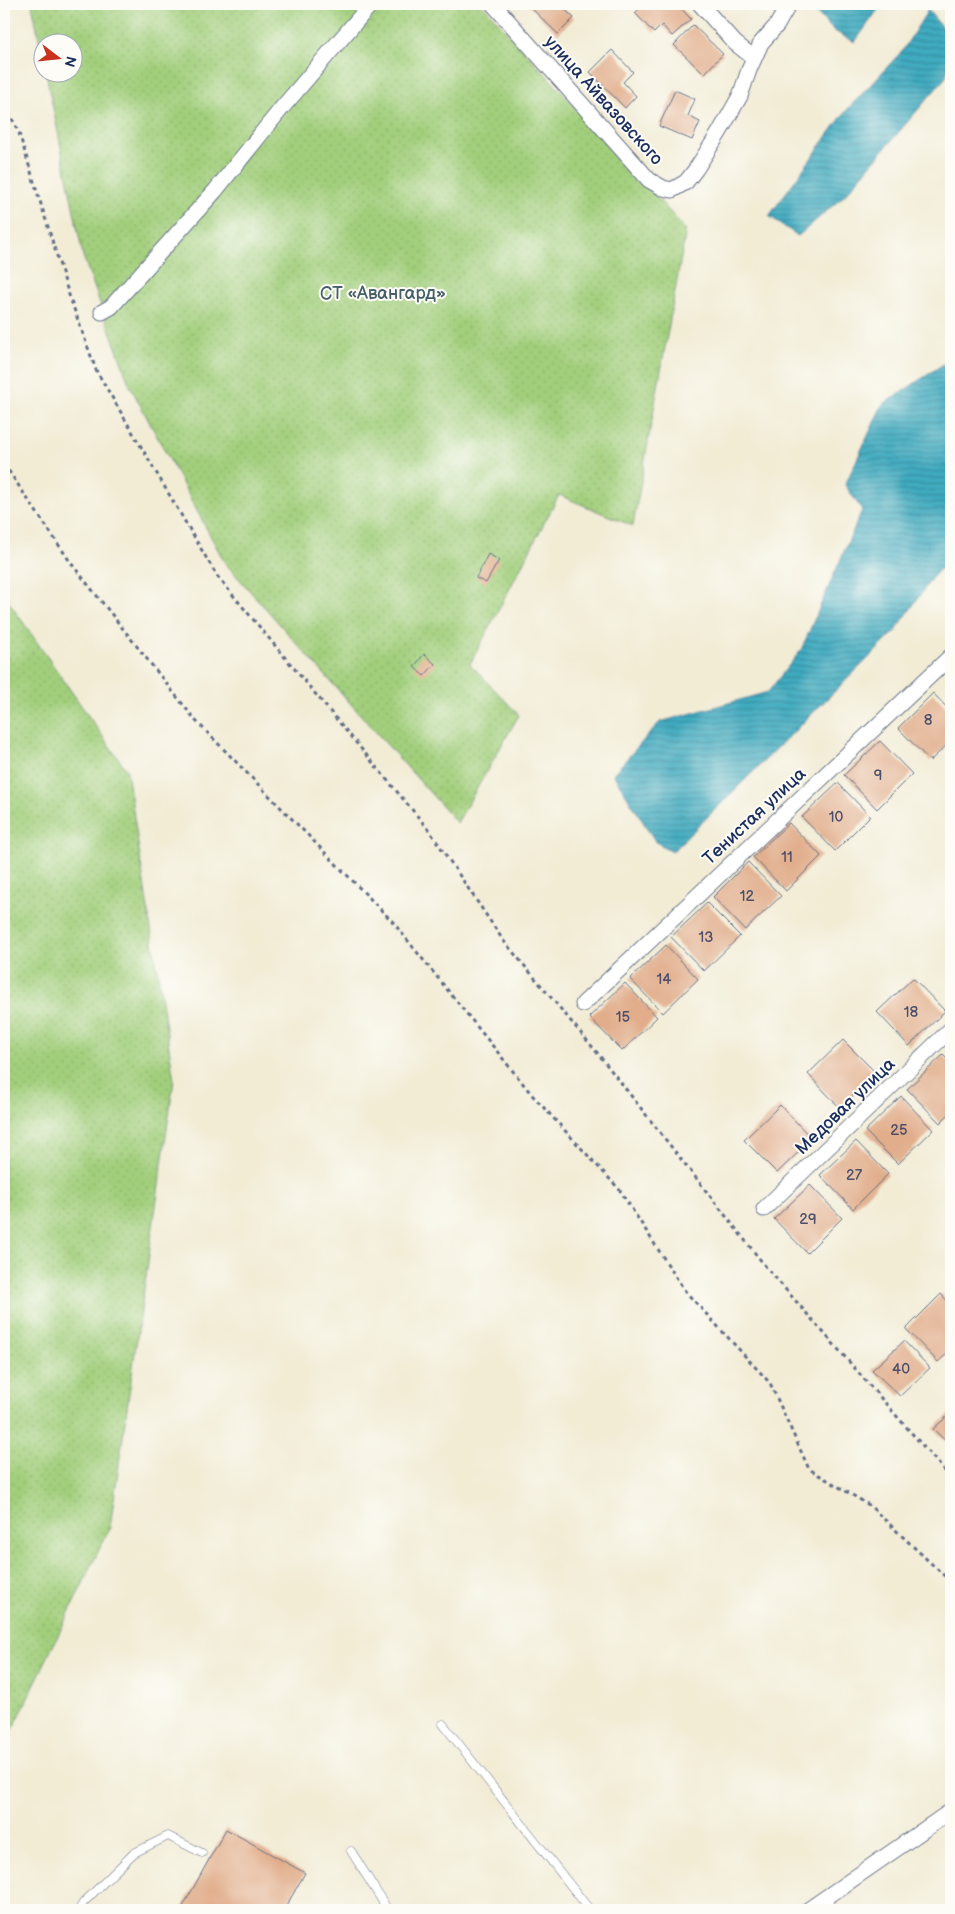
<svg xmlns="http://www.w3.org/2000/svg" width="955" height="1914" font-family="'Balsamiq Sans',sans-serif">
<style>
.grass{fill:url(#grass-dots);stroke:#5e7f6d}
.water{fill:url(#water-rules);stroke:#2e6c8e}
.building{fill:#e1ad8b}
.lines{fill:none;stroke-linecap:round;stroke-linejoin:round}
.lane-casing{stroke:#667188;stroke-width:9}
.street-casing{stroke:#667188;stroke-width:17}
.path{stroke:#667188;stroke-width:3;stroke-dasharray:4 4;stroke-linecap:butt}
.lane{stroke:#fff;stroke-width:8}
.street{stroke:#fff;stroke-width:15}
.labels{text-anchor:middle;stroke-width:4;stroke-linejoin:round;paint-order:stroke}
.number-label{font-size:15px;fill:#4c4e69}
.street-label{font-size:18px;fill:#1b2f5e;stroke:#fdfcf7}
.park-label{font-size:18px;fill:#445f67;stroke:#fdfcf7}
</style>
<defs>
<pattern id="grass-dots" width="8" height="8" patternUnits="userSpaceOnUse" patternTransform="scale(1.25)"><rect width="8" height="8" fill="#a2cf7c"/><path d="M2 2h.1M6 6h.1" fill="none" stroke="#8bb26e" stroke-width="1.8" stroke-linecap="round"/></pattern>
<pattern id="water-rules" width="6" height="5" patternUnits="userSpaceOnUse" patternTransform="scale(1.25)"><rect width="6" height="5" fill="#40aabf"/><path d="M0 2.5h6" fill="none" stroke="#358b9e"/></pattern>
</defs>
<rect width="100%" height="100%" fill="#fdfcf7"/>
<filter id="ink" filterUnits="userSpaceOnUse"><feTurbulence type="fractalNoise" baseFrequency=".02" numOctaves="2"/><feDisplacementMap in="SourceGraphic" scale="10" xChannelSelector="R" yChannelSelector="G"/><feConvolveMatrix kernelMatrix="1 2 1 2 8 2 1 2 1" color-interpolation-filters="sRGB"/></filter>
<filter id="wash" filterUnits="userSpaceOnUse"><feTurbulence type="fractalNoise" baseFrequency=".0096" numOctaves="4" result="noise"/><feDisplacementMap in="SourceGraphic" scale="20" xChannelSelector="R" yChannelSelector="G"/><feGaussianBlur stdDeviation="1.12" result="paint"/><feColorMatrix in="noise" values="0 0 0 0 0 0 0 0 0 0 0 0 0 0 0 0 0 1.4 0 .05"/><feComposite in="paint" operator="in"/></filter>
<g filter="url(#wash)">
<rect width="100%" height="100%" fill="#f2ecd5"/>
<g class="grass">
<path d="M32,4H482L686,230L633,526L559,495L470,664L519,715L457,823L225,563L130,386L83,256L46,73L72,72V42H42V54Z"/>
<path d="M4,595L127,771L174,1080L110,1527L4,1748Z"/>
</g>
<g class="water">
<path d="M821,4H882L855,42L834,31L816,12Z"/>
<path d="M928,10C952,40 955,38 946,77L845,195L798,236L769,216L845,112L903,50Z"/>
<path d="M951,359V557L931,579L895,632L672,852L655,841L613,774L660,722L768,692L801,650L862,510L845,485L882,405Z"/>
</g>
<g id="blocks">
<g class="building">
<path d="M531,4H559L574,18L558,34L529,6Z"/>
<path d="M645,4H677L691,19L672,36L662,25L654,33L635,13Z"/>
<path d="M693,25L723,54L704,74L674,45Z"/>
<path d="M612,50L633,72L623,82L636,96L625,108L590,72Z"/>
<path d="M675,90L695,99L688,116L700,122L692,140L659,126Z"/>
<path d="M488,554L499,560L486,583L476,578Z"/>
<path d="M424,654L435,664L424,676L414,667Z"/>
<path d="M933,693L951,712V741L930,761L898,728Z"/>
<path d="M880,741L912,774L877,809L844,775Z"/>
<path d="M838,783L870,816L835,851L802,817Z"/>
<path d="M789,823L821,856L786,891L753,857Z"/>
<path d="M748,862L781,896L745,930L713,897Z"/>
<path d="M707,903L740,936L704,971L671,937Z"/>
<path d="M666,945L698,979L663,1013L630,979Z"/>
<path d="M913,978L945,1011L909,1046L877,1012Z"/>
<path d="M625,983L657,1017L622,1051L589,1017Z"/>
<path d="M843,1040L876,1073L840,1108L808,1074Z"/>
<path d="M943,1055L951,1063V1112L940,1123L907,1089Z"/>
<path d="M901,1096L933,1130L898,1164L865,1131Z"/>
<path d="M780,1105L812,1139L777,1173L744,1140Z"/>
<path d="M856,1141L888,1174L853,1209L820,1175Z"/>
<path d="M810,1185L842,1218L807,1253L774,1219Z"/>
<path d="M941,1294L951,1305V1350L938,1362L906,1329Z"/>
<path d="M904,1341L930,1368L900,1396L872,1370Z"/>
<path d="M951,1413V1446L933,1429Z"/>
<path d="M226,1829L305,1873L284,1910H181Z"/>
</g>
</g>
</g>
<g filter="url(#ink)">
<use href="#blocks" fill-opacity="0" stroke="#667188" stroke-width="1"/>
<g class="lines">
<defs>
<g id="lane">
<path d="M443,1724L590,1910"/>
<path d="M351,1851L388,1910"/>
<path d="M79,1910L83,1903L134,1853L168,1836L202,1853"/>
</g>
<g id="street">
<path d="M493,4L649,180L663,188L672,190L686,182L696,169L719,133L740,96L749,70L761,43L777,25L789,4"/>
<path d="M700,4L735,43L754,58"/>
<path d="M102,312L111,307L215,191L281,109L371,4"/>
<path d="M583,1004L951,656"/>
<path d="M764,1209L951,1029"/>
<path d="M808,1910L951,1811"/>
</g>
</defs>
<use href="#lane" class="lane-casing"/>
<use href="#street" class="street-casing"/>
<g class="path">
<path d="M4,96L5,104L19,133L69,295L96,370L217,576L429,830L503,940L595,1050L766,1267L951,1478"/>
<path d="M4,464L71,563L196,721L392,921L533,1096L619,1189L685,1291L770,1383L809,1469L869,1505L951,1582"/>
</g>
<use href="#lane" class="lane"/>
<use href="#street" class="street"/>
</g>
</g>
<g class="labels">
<g class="number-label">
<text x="928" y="725">8</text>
<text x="878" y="780">9</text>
<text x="836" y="822">10</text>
<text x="787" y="862">11</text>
<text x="747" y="901">12</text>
<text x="706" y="942">13</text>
<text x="664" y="984">14</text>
<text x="911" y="1017">18</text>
<text x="623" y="1022">15</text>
<text x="899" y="1135">25</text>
<text x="854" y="1180">27</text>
<text x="808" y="1224">29</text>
<text x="901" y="1374">40</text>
</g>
<g class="street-label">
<text transform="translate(604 100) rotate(48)" y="6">улица Айвазовского</text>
<text transform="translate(754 816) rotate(-43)" y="6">Тенистая улица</text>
<text transform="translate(845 1106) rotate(-44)" y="6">Медовая улица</text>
</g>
<g class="park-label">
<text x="383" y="299">СТ «Авангард»</text>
</g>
</g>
<rect width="955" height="1914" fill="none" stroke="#fdfcf7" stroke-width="20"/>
<g transform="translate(58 58) rotate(106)"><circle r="24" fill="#fdfcf7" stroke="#a3aaba"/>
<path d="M0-4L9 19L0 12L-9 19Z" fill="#c8321e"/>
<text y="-8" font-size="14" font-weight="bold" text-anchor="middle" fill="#1b2f5e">N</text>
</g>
</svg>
